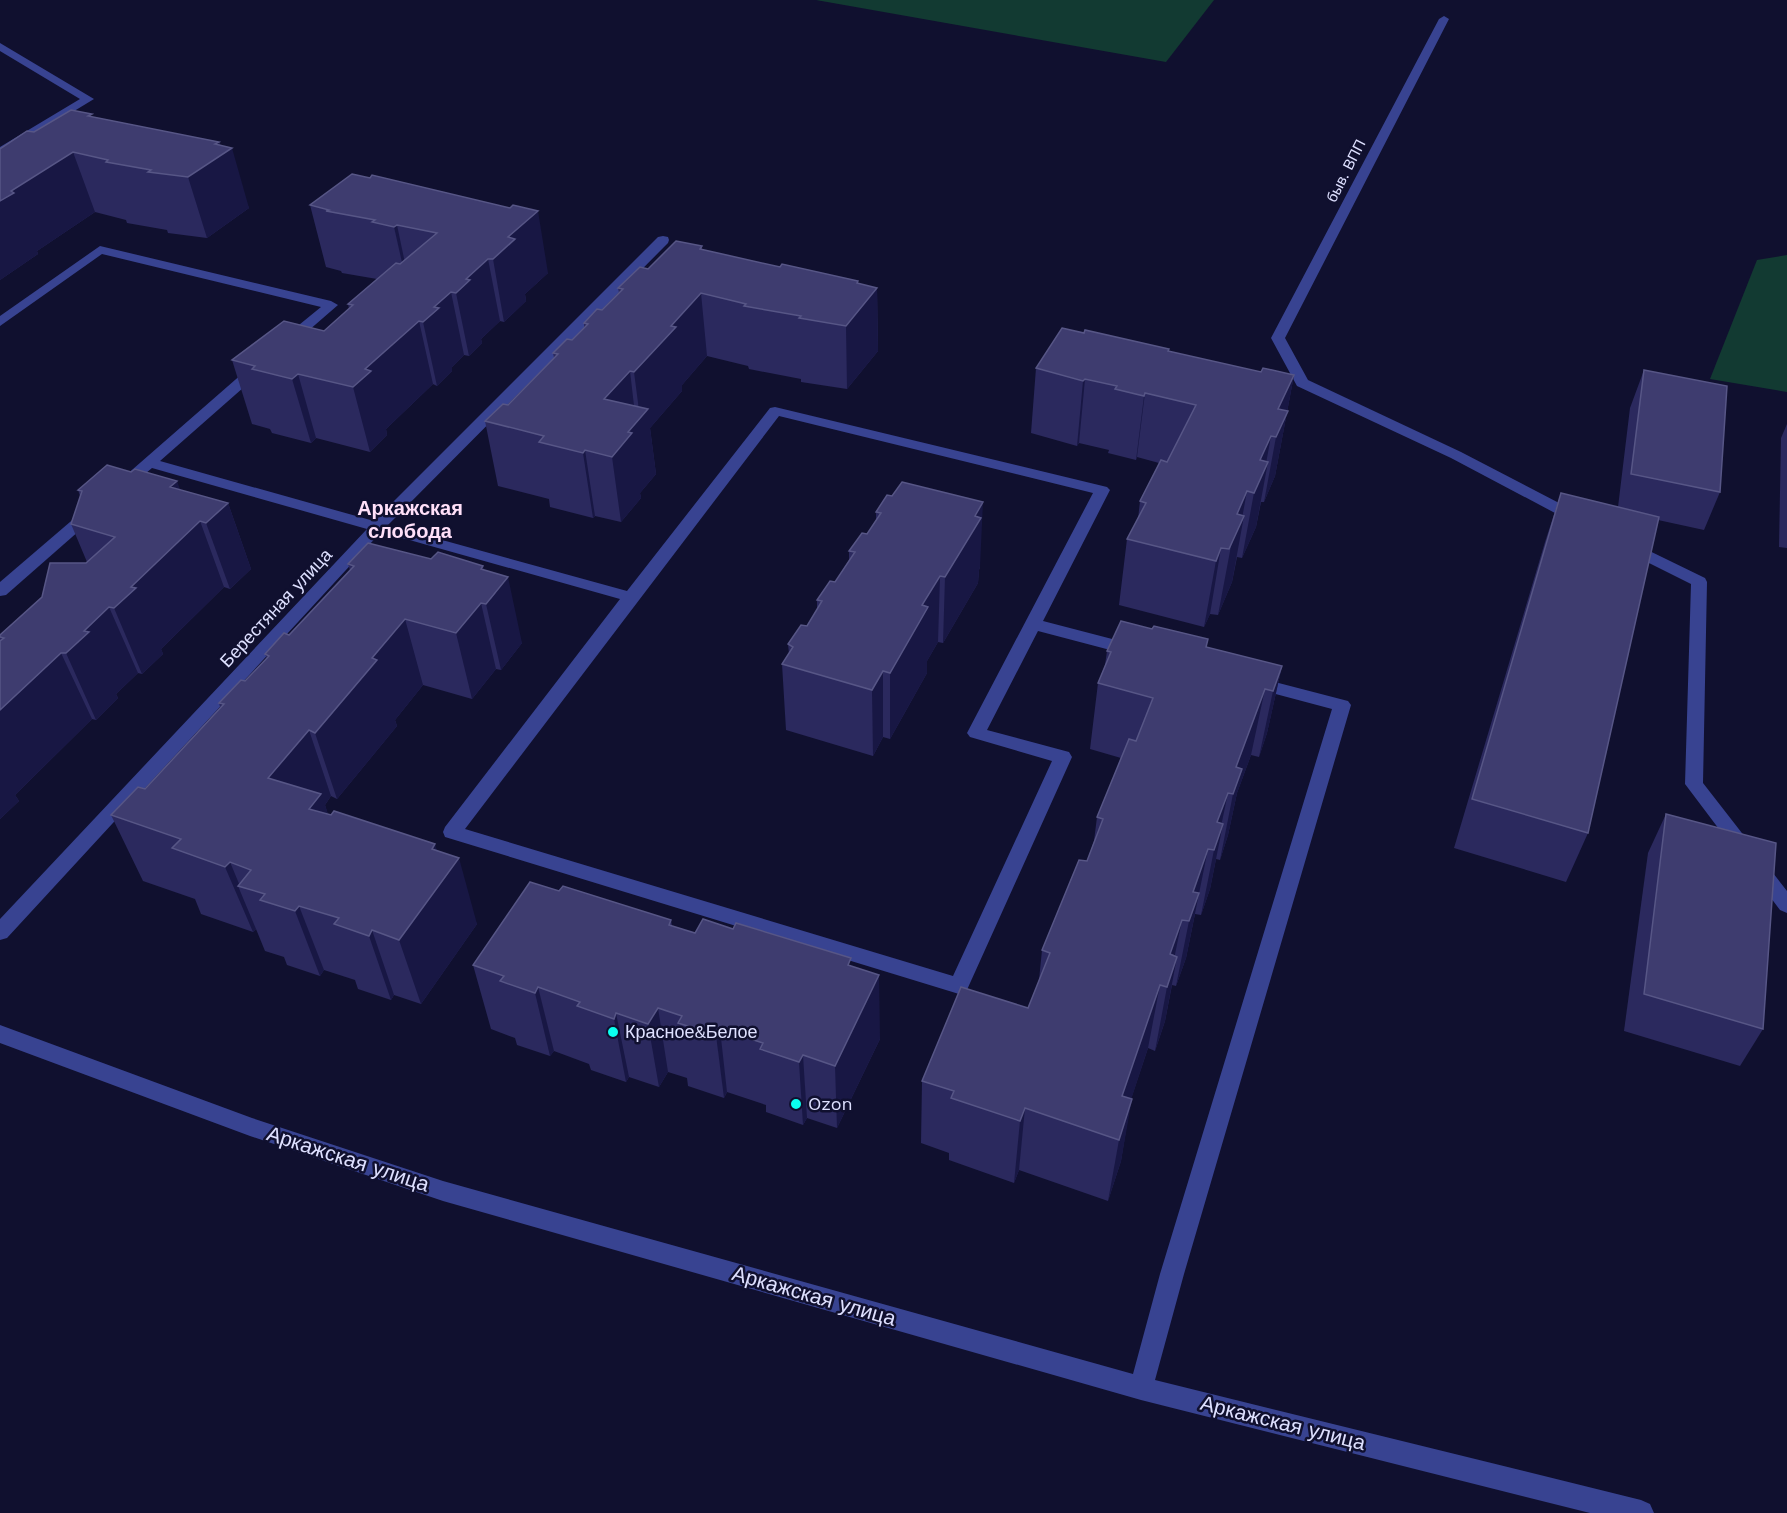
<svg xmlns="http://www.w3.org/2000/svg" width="1787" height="1513" font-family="'Work Sans',sans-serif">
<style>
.green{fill:#123a32}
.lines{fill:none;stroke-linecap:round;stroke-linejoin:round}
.minor{fill:#384391;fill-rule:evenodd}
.wall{fill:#2b295e}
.shaded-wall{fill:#181744}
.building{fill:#3e3c6f;stroke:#575686;stroke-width:1.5}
.poi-dot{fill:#0afff0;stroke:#10102f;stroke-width:2}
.labels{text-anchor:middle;stroke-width:5;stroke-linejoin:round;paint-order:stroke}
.far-street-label{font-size:15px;fill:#dee0ff;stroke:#10102f}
.street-label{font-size:18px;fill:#dee0ff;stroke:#10102f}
.poi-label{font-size:18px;fill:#dee0ff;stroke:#10102f;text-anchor:start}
.neighbourhood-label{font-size:20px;font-weight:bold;fill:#ffe0f9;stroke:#10102f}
.near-street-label{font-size:21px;fill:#dee0ff;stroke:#10102f}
</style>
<rect width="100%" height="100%" fill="#10102f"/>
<g class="green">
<path d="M816,0H1214L1166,62Z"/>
<path d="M1787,255V392L1710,379L1757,260Z"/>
</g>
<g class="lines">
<g class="minor">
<path d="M1444,16L1449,19L1285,338L1308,380L1461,452L1584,516L1586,519L1584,522H1572L1451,458L1297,386L1271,338L1439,19Z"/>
<path d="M0,43L94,99L0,156V147L80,99L0,51Z"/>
<path d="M663,236L668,237L669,240L668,243L388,525L627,591L770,408L775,407L1107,487L1110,490L1043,621L1139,646L1141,650L1139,654L1133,656L1038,631L987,730L1069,752L1072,757L966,992L959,994L445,837L443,832L445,827L620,599L381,532L7,938L0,940V919L367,529L152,468L127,489H117L114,486L117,483L251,366H261L263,369L261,372L160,461L374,521L658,237ZM779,416L1093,493L967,733L970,737L1052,761L953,976L465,829Z"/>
<path d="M100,246L331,301L338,305L293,344L288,345L281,341L283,338L321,307L102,254L0,326V316Z"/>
<path d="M90,508L96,510L98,513L96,516L6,595L0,596V582L84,510Z"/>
<path d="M1629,541L1705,578L1707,582L1703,783L1787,891V913L1780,910L1685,784L1691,584L1623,550L1621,546Z"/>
<path d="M1255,677L1348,701L1351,705L1184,1274L1155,1380L1641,1500L1650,1504L1654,1513H1590L1141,1400L443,1201L250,1136L0,1043V1025L252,1118L443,1181L1133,1374L1160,1274L1332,709L1249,687L1246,683L1249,679Z"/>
</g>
</g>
<g class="wall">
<path d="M93,117L219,142L249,208L207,238L168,233L167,230L127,223L126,220L95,212L37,251L38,254L0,280L34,132Z"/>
<path d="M352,174L548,273L525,294L526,301L504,322L500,321L481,339L482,343L469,356L464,355L452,367V371L437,386L433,384L386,429L387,435L370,452L316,438L311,443L272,433L270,429L252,424L232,360L324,331L349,309L348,304L377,279L342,273L341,271L326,267L310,205Z"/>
<path d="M702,246V250L780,267L858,281V284L877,288L878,351L847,389L801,382V379L749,369L748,366L707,356L682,385V391L650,428L656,474L640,493L641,498L621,522L595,516L593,518L550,507L549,499L498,486L485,421L508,405L554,358L553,353L572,340L584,328V323L602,310L619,293L618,288L648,269Z"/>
<path d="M1084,333L1169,349V352L1261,372L1294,375L1275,476L1264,502H1261L1256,527L1242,558L1237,557L1232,582L1218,615L1210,614L1204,627L1119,605L1127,539L1138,519L1140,501L1159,463L1137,457L1136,460L1108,453L1109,450L1079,443L1077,446L1031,433L1036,368Z"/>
<path d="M1644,370L1720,492L1704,530L1658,520L1588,833L1566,882L1454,848L1545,542L1561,493L1618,507L1630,408Z"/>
<path d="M1787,424V548L1779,547L1781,438Z"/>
<path d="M78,490H180L228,503L251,569L230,589L224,587L161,649L163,654L142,674L138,673L116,694L118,698L96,720L92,719L15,795L19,801L0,819V635L87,562L71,524L80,496Z"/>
<path d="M887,495L980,567L979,570L978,583L943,643L938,642L927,661V673L890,739L883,737L873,756L786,730L782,664L789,654L788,644L807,626L817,609V600L835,582L849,560V551L867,534L876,521V512Z"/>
<path d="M431,559L484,570L522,643L501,670L496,669L472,699L423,685L395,720L397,726L337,799L331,796L325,805L328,815L437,851L477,924L421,1004L394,995L391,1000L358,989L355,980L324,970L320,976L287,965L284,957L265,951L256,929L253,932L201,914L195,899L143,881L111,815L145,789L220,707L219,703L245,681L267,659L265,654L289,635L350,570L348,564Z"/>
<path d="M1207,647L1282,666L1267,733L1259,757L1251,755L1237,793L1228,835L1220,860L1216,859L1210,889L1201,915L1195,914L1186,958L1176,986L1172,985L1165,1021L1155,1051L1148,1048L1131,1099L1121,1161L1108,1201L1019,1170L1014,1183L949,1160V1153L921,1143L922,1081L1028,1008L1039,980L1042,950L1087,861L1094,841L1097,817L1121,758L1090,749L1098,683L1105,665L1107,651Z"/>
<path d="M1666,814L1763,1029L1740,1066L1624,1031L1648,853Z"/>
<path d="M559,891L671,920L672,926L695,933L851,966L880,1039L837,1128L807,1118L803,1125L766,1112V1105L727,1092L724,1098L688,1086L687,1078L668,1072L659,1087L629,1077L626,1082L591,1070L589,1064L554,1051L550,1056L517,1045L515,1038L491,1029L473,965Z"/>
</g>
<g class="shaded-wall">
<path d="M219,142L222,154L232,148L249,208L207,238L188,177L215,144Z"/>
<path d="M73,152L95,212L37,251L38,254L0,280V201L11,191Z"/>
<path d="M538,211L548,273L525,294L526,301L504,322L493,259L508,237Z"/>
<path d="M397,225L410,287L408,289L394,227Z"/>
<path d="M488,259L500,321L481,339L482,343L469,356L456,293L466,279Z"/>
<path d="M858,281L859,310L877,288L878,351L847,389L846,326L857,283Z"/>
<path d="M451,292L464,355L452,367V371L437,386L423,322L434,307Z"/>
<path d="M701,293L707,356L682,385V391L650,428L656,474L640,493L641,498L621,522L604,399L630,371L636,423L640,418L634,372L671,326Z"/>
<path d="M419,321L433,384L386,429L387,435L370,452L353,387L365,369Z"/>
<path d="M298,374L316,438L311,443L292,379Z"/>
<path d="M1294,375L1275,476L1264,502L1276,437L1278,409Z"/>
<path d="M1085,379L1079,443L1077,446L1083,381Z"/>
<path d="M1145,393L1137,457L1136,460L1144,396Z"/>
<path d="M1271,436L1265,469L1268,462L1256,527L1242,558L1260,460Z"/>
<path d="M585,450L595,516L593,518L583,453Z"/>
<path d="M177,481L194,527L200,521L224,587L161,649L163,654L142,674L114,608L131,587L170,487Z"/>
<path d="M1247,491L1241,524L1244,516L1232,582L1218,615L1237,514Z"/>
<path d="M983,502L980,567L979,570L978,583L943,643L945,577Z"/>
<path d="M228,503L251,569L230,589L206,523Z"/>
<path d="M1221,548L1210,614L1204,627L1216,561Z"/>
<path d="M483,566L491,599L508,577L522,643L501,670L486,604L481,569Z"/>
<path d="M940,576L938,642L927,661V673L890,739V673L922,605Z"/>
<path d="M481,603L496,669L472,699L456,633Z"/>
<path d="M109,607L138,673L116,694L118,698L96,720L66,653L84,631Z"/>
<path d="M405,619L423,685L395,720L397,726L337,799L315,733L372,658Z"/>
<path d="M61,653L92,719L15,795L19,801L0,819V710Z"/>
<path d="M1282,666L1267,733L1259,757L1273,691Z"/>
<path d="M883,671V737L873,756L872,690Z"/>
<path d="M1265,689L1251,755L1237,793L1228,835L1220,860L1233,794L1236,767Z"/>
<path d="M309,730L331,796L325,805L344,860L268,778Z"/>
<path d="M1228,793L1219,836L1223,824L1210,889L1201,915L1214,850L1217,822Z"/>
<path d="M435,844L445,878L459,858L477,924L421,1004L399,940L432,849Z"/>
<path d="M1208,849L1186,958L1176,986L1189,921L1193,892Z"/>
<path d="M230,862L240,886H238L256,929L253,932L225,867Z"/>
<path d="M299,906L324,970L320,976L295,911Z"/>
<path d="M1182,920L1171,974L1177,957L1165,1021L1155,1051L1167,987L1170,954Z"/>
<path d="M372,930L394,995L391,1000L369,936Z"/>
<path d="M879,975L880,1039L837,1128L835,1066Z"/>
<path d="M1160,985L1148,1048L1118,1139L1122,1096Z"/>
<path d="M538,987L554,1051L550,1056L535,993Z"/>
<path d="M658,1008L668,1072L659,1087L648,1024Z"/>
<path d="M616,1013L629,1077L626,1082L614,1019Z"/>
<path d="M720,1029L727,1092L724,1098L716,1035Z"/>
<path d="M803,1055L807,1118L803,1125L799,1062Z"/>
<path d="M1132,1099L1121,1161L1108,1201L1119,1140Z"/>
<path d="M1025,1108L1019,1170L1014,1183L1020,1121Z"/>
</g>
<g class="building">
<path d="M71,110L92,114L88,116L219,142L215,144L232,148L188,177L148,172L151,170L106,162L108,160L73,152L11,191L14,193L0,201V149L27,131L34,132Z"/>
<path d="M352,174L370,178L372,175L510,208L513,205L538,211L508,237L515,239L493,259H488L466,279L470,280L456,293L451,292L434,307L439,308L423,322L419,321L365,369L371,371L353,387L298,374L292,379L252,369L255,366L232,360L284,321L324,331L353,305L348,304L396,263L400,264L437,233L397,225L394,227L372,222L375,220L326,211L329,210L310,205Z"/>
<path d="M676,241L702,246L700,249L780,267L782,264L858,281L857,283L877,288L846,326L799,318L801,316L744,306L746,304L701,293L671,326L676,327L634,372L630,371L604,399L648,409L628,432L632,433L612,457L585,450L583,453L539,442L544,436L485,421L503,404L508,405L558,354L553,353L567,339L572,340L588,324L584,323L597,309L602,310L623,289L618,288L640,267L648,269Z"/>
<path d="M1062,328L1084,333L1085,330L1169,349L1168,351L1261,372L1263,368L1294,375L1278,409L1288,411L1276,437L1271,436L1260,460L1268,462L1254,493L1247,491L1237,514L1244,516L1229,549L1221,548L1216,561L1127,539L1146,503L1140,501L1161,460L1167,462L1196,405L1145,393L1144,396L1115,389L1117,386L1085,379L1083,381L1036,368Z"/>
<path d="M1644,370L1727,386L1720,492L1631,474Z"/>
<path d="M107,465L131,472L135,469L177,481L170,487L228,503L206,523L200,521L131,587L136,588L114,608L109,607L84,631L89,632L66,653H61L0,710V641L4,638L0,637V635L42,597L50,563H86L115,537L71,524L82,491L78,490Z"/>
<path d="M902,482L983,502L975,516L981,518L945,577L940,576L922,605L928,607L890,673L883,671L872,690L782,664L793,647L788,644L801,625L807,626L822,601L817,600L830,581L835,582L855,552L849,551L862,533L867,534L881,513L876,512L887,495L892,496Z"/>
<path d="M1561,493L1659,517L1588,833L1472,799Z"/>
<path d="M368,543L431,559L438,552L483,566L481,569L508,577L486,604L481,603L456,633L405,619L372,658L377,660L315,733L309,730L268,778L321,794L309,809L331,815L334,811L435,844L432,849L459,858L399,940L372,930L369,936L334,924L339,918L299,906L295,911L260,900L265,894L238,886L251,870L230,862L225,867L172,848L181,839L111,815L138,787L145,789L224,704L219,703L241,680L245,681L269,656L265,654L284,633L289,635L354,566L348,564Z"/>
<path d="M1121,621L1152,629L1154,626L1208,639L1206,647L1282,666L1273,691L1265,689L1236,767L1242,769L1233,794L1228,793L1217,822L1223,824L1214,850L1208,849L1193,892L1199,893L1189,921L1182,920L1170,954L1177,957L1167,987L1160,985L1122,1096L1132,1099L1119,1140L1025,1108L1020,1121L951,1098L954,1091L922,1081L961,987L1028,1008L1050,953L1042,950L1079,860L1087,861L1103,819L1097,817L1129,739L1136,741L1153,698L1098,683L1111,652L1107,651Z"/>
<path d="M1666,814L1776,843L1763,1029L1644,994Z"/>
<path d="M530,882L559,891L563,886L671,920L669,925L695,933L703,919L733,929L736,923L851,958L848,965L879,975L835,1066L803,1055L799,1062L760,1049L763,1043L720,1029L716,1035L678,1023L682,1016L658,1008L648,1024L616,1013L614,1019L577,1006L580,1002L538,987L535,993L500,981L504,976L473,965Z"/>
</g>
<g class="poi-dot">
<circle cx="613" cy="1032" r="6"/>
<circle cx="796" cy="1104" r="6"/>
</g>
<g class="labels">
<g class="far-street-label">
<text transform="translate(1346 171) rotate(-63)" y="5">быв. ВПП</text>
</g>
<g class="street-label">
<text transform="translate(276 608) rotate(-47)" y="6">Берестяная улица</text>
</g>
<g class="poi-label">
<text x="625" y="1038">Красное&amp;Белое</text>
<text x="808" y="1110">Ozon</text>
</g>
<g class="neighbourhood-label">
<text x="410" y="515">Аркажская<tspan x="410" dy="23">слобода</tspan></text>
</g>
<g class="near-street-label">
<text transform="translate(348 1159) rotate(18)" y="7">Аркажская улица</text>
<text transform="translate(814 1296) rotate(16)" y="7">Аркажская улица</text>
<text transform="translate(1283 1423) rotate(14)" y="7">Аркажская улица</text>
</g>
</g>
</svg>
